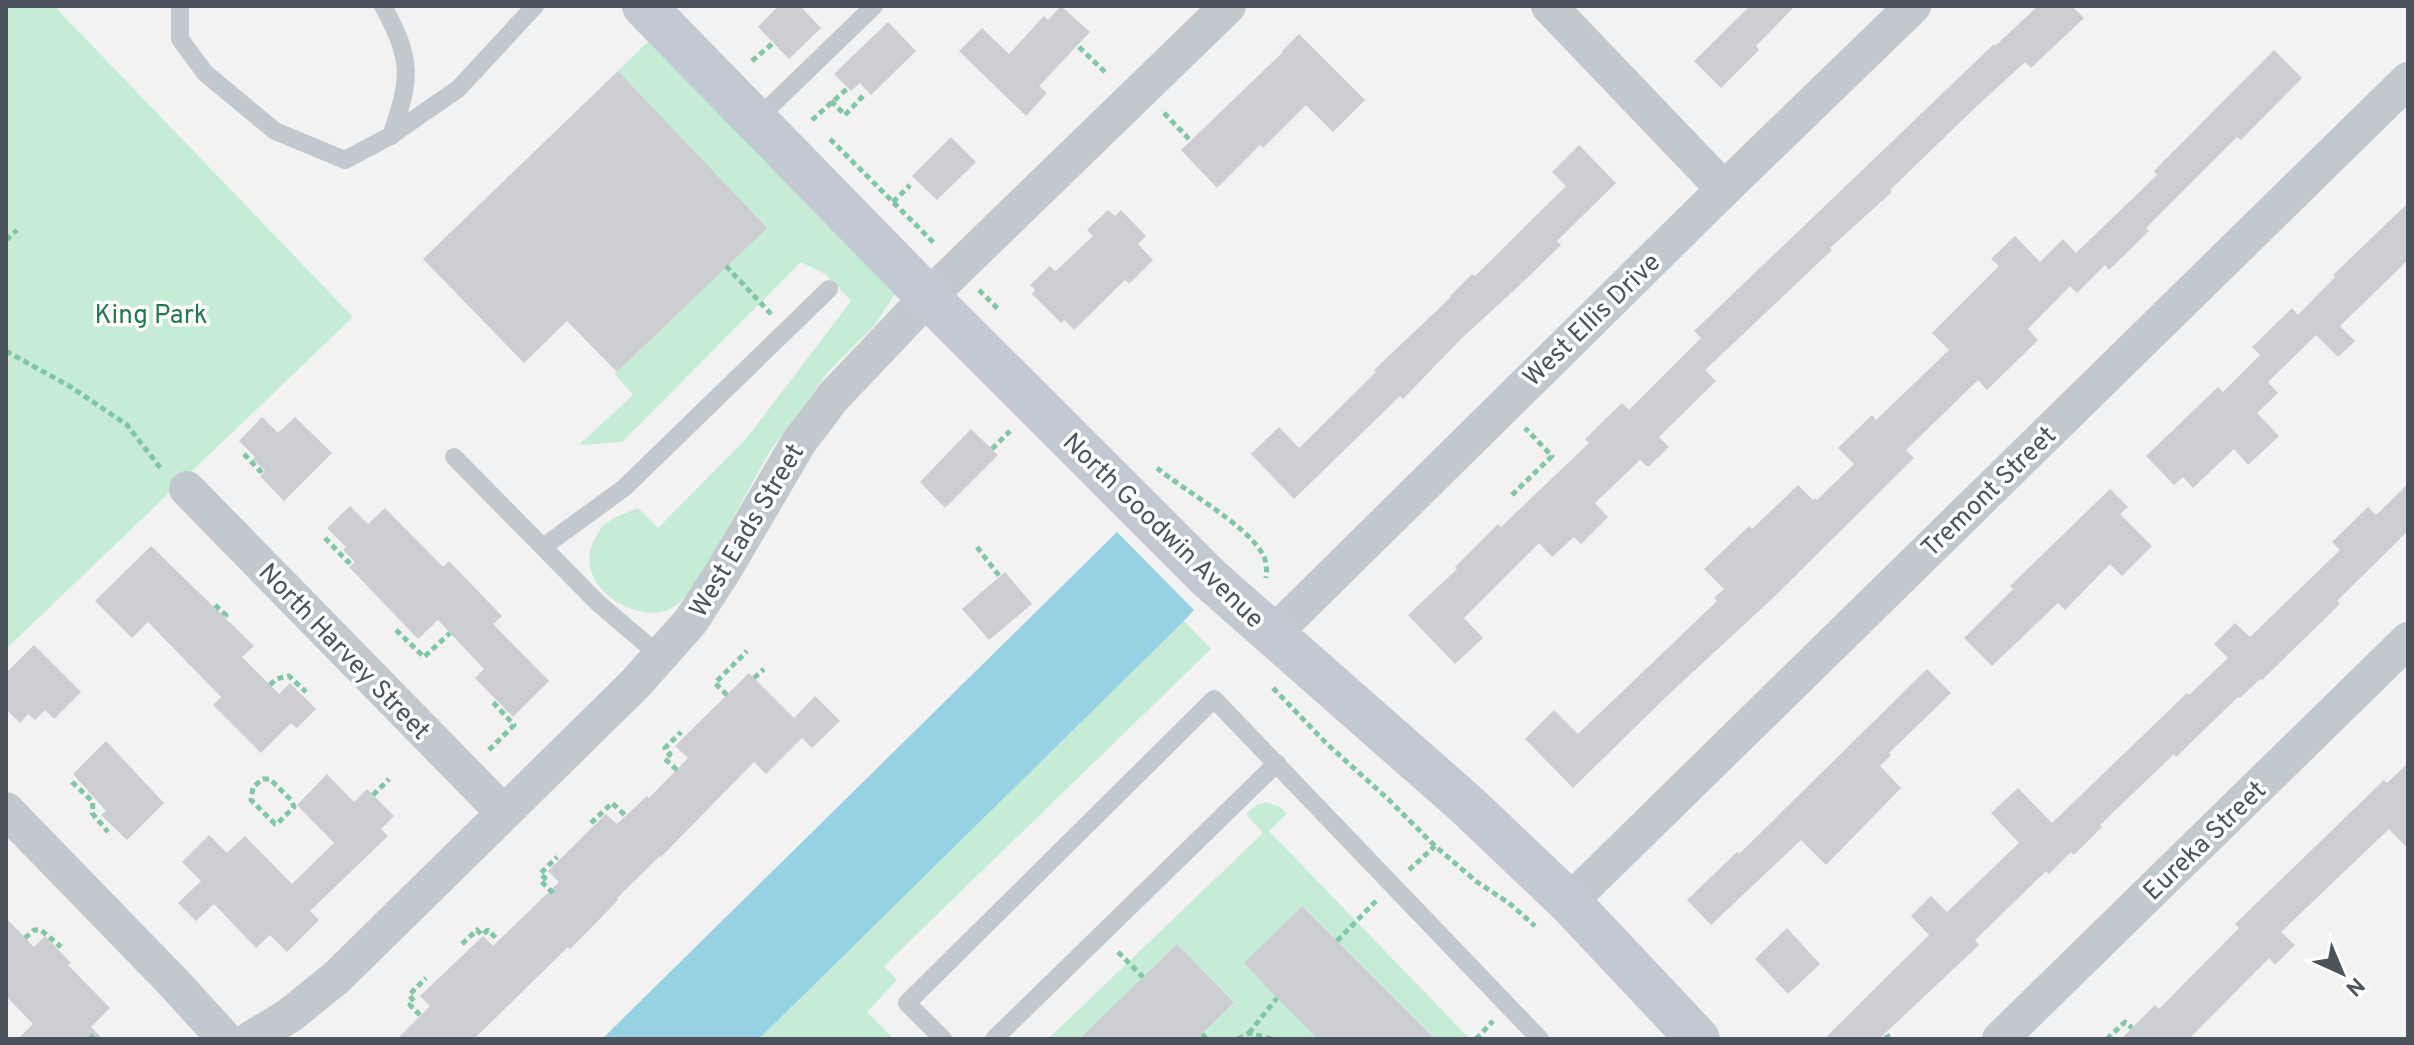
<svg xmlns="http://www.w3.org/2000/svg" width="2414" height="1045" font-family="Overpass,sans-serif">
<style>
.green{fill:#c6ecd5}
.water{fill:#97d2e4}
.building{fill:#ccced3}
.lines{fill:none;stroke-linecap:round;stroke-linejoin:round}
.path{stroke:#81c6a5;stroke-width:5;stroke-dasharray:6 4;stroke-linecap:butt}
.lane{stroke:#c1c8ce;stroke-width:18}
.street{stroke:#c1c8ce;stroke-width:36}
.secondary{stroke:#c2c9d3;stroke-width:44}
.labels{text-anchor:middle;stroke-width:7;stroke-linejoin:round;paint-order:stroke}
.park-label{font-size:26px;fill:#22784f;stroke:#fff}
.street-label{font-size:26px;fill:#4b545d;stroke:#fff}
</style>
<rect width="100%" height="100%" fill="#f3f2f2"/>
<g class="green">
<path d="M6,6H54L353,317L6,649Z"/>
<path d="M653,37L896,292L874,326L829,371L770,451L695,586C686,596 675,610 661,612C620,618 570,576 597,535C599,532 600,528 604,525C612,517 627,513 638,508L658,528L746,439L851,301L825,274L801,262L622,442L579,445L633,395L615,374L766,228L618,71Z"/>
<path d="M1184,621L1211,649L884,966L897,980L867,1012L894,1039H759Z"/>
<path d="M1266,802L1280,807L1287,814L1269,831L1470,1039H1435L1302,906L1244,963L1318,1039H1197L1234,1001L1177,944L1079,1039H1048L1263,833L1246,814L1255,806Z"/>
</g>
<path class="water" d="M1117,532L1194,610L1184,621L759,1039H602Z"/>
<g class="building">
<path d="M778,6H800L821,28L789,59L758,27Z"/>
<path d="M1061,6L1090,32L1039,86L1047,93L1026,116L959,51L982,28L1009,54L1044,16L1048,20Z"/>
<path d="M1750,6H1795L1756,46L1759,50L1721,88L1694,61Z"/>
<path d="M2038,6H2072L2084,18L2031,68L2025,62L1979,104L1890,190L1892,192L1830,248L1832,250L1705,370L1716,381L1659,437L1669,447L1648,467L1640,460L1595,503L1608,517L1581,544L1574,537L1552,557L1539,543L1464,618L1483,638L1455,664L1408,615L1457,569L1455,567L1498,524L1501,527L1589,443L1585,439L1622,403L1629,410L1701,338L1694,331L1994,44L1995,46Z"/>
<path d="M888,22L916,51L871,95L860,83L851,91L834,74Z"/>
<path d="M1299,34L1365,100L1333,132L1306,105L1263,148L1260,145L1217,188L1181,150L1283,52L1282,51Z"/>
<path d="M2274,50L2302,78L2241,140L2237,137L2146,228L2149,231L2109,270L2105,265L2077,293L2070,286L2028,329L2038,340L1987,390L1978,380L1906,450L1914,458L1775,596L1667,696L1573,788L1525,739L1554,710L1578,734L1717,601L1714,598L1724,589L1704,569L1749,526L1752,529L1798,485L1813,500L1815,498L1817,500L1854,464L1838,448L1872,415L1876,420L1949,350L1932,333L1999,266L1991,259L2015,236L2040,262L2063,239L2076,253L2157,175L2154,171Z"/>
<path d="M618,71L767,228L617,372L567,321L524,363L423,259Z"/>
<path d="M951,137L976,162L937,200L912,176Z"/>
<path d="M1579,145L1616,183L1557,241L1561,245L1524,281L1461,339L1403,399L1400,396L1294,499L1251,454L1279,427L1299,448L1376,372L1374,370L1451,297L1450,296L1472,274L1475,276L1566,186L1552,172Z"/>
<path d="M2408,203V260L2340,326L2355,341L2338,357L2316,335L2268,382L2278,393L2257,413L2279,436L2248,465L2234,449L2193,488L2183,477L2174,485L2146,456L2218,387L2223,392L2260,355L2252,347L2292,308L2298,315L2335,277L2333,275Z"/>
<path d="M1108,210L1115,216L1121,210L1146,236L1138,244L1153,260L1129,284L1125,280L1074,330L1065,320L1061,323L1032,294L1035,290L1030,285L1050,266L1055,271L1058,269L1093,236L1087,230Z"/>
<path d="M262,417L278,433L295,417L332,453L284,501L260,476L265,471L253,459L255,457L239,441Z"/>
<path d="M971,429L998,455L945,508L920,482Z"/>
<path d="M2408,484V531L2337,601L2340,604L2262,680L2260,679L2240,698L2238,697L2176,757L2174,754L2100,825L2102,827L2074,855L2071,852L2049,874L2046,871L1975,940L1979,945L1879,1039H1824L1929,935L1911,916L1931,896L1947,912L2019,843L1991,813L2018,788L2052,823L2187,693L2189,695L2228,658L2214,644L2235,623L2250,637L2340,550L2332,542L2368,507L2376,515Z"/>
<path d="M2110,489L2128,507L2120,514L2152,546L2122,576L2110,564L2065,610L2058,603L1992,666L1964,638L2013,589L2010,586Z"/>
<path d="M350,506L368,524L385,508L443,567L449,561L502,616L493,624L549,681L513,717L475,678L484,669L438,620L418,639L349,567L355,562L343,550L346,547L327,528Z"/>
<path d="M151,546L254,646L242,657L279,694L290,683L316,709L297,728L291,723L261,753L213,705L221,697L148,622L132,638L95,601Z"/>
<path d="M1005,572L1032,604L989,640L962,609Z"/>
<path d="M34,645L81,692L54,719L45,710L35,720L28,714L20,723L6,709V673Z"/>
<path d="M1927,669L1951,693L1889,753L1891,755L1880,766L1901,788L1826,865L1801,840L1711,925L1687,900L1737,852L1739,854Z"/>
<path d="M749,673L794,718L815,696L840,721L812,748L802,738L766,774L754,762L661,857L660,856L617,898L618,900L594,925L570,949L568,947L474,1039H397L430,1006L420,996L483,936L493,946L559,882L548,871L606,814L617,824L647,796L649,798L688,758L675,746Z"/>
<path d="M106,741L164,803L127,840L101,815L106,811L73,774Z"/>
<path d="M2408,763V849L2389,829L2281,932L2295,945L2275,965L2269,958L2189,1039H2121L2155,1005L2159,1009L2239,928L2235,924L2384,780L2387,783Z"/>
<path d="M327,774L354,802L367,789L394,816L381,829L388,836L310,911L319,920L287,952L270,935L256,948L214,904L196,921L178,903L201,881L182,862L209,835L227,853L245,836L292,884L334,843L297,805Z"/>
<path d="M1302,906L1435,1039H1318L1277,998L1244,963Z"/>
<path d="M6,918L34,947L45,936L71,963L68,965L110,1008L91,1027L103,1039H18L33,1024L6,996Z"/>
<path d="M1787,928L1820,964L1788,994L1755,959Z"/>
<path d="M1177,944L1234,1002L1197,1039H1079Z"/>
</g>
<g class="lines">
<g class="path">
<path d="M1079,47L1105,72"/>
<path d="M752,61L773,43"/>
<path d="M831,101L845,115L863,96"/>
<path d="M1164,113L1191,141"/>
<path d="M812,120L848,88"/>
<path d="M830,139L936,245"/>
<path d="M893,202L910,185"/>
<path d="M6,240L17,230"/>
<path d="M726,266L772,315"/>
<path d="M979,290L1000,311"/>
<path d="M6,351L71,387L127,425L162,470"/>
<path d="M992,449L1010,431"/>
<path d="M244,454L260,471L263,469"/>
<path d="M1157,468C1185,491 1245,524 1262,553C1267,561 1267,569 1266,578"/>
<path d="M1512,495L1552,456L1525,428"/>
<path d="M325,538L348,562L352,559"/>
<path d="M977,547L1000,577"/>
<path d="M215,605L226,615L224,616"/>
<path d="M396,630L424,657L450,633"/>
<path d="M754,678L764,669"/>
<path d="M270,685L276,679L289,676L306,692"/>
<path d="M1273,688L1327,744L1388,799L1435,846L1477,882L1509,903L1535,926"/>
<path d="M727,695L715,683L747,651"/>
<path d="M489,750L514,725L491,700"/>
<path d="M677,770L665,759L670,754L665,748L681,732"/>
<path d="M263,779H270L291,800L294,807L278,823L275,824L251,800L253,787Z"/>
<path d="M72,782L93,802L92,813L108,832"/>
<path d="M373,795L389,779"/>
<path d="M591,823L612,803L626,816"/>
<path d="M1409,870L1435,846"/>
<path d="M553,893L541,881L545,878L540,874L557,857"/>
<path d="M25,938L34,930H41L61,947"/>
<path d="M1337,941L1376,901"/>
<path d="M462,944L477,930L482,935L488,930L498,940"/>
<path d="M1118,952L1143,977"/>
<path d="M420,1015L410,1005L414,1001L409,995L426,978"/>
<path d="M1249,1033L1277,998"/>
<path d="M1202,1034L1207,1039"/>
<path d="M90,1035L94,1039"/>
<path d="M1238,1039L1249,1033L1272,1039"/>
<path d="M1476,1039L1493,1021"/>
<path d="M1885,1039L1888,1036L1885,1033"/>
<path d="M2107,1039L2125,1022L2132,1028"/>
</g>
<g class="lane">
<path d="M180,6V39L205,73L275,131L345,160L390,136L458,89L535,6"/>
<path d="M383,6C413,61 411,78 391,136"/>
<path d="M755,121L874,6"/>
<path d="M454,457L598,603L660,656"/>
<path d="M543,547L624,488L829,289"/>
<path d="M943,1039L907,1003L1214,699L1540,1039"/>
<path d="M994,1039L1277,763"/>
</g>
<g class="street">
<path d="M1549,6L1724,189"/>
<path d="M187,489L503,812"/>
<path d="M1272,635L1724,189L1913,6"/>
<path d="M6,810L173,982L225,1039"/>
<path d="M1569,902L2408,80"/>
<path d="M251,1039L290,1015L337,977L635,684L691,621L724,570L799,442L833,397L928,297L1228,6"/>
<path d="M2000,1039L2408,640"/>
</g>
<path class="secondary" d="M644,6L928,297L1209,578L1467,805L1569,902L1698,1039"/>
</g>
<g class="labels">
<g class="park-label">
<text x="151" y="323">King Park</text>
</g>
<g class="street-label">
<text transform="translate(1591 319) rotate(-44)" y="9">West Ellis Drive</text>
<text transform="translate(1988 491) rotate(-44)" y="9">Tremont Street</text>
<text transform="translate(746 530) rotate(-59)" y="9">West Eads Street</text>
<text transform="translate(1164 530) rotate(44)" y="9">North Goodwin Avenue</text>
<text transform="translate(345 651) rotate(46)" y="9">North Harvey Street</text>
<text transform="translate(2204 840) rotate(-44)" y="9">Eureka Street</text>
</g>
</g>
<rect width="2414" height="1045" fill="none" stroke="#4b545d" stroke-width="16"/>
<g transform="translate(2342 973) rotate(136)" stroke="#ffffff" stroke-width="6" paint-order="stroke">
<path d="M0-6L14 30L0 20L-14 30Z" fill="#4b545d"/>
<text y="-12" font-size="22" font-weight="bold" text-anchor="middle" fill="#4b545d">N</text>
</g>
</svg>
